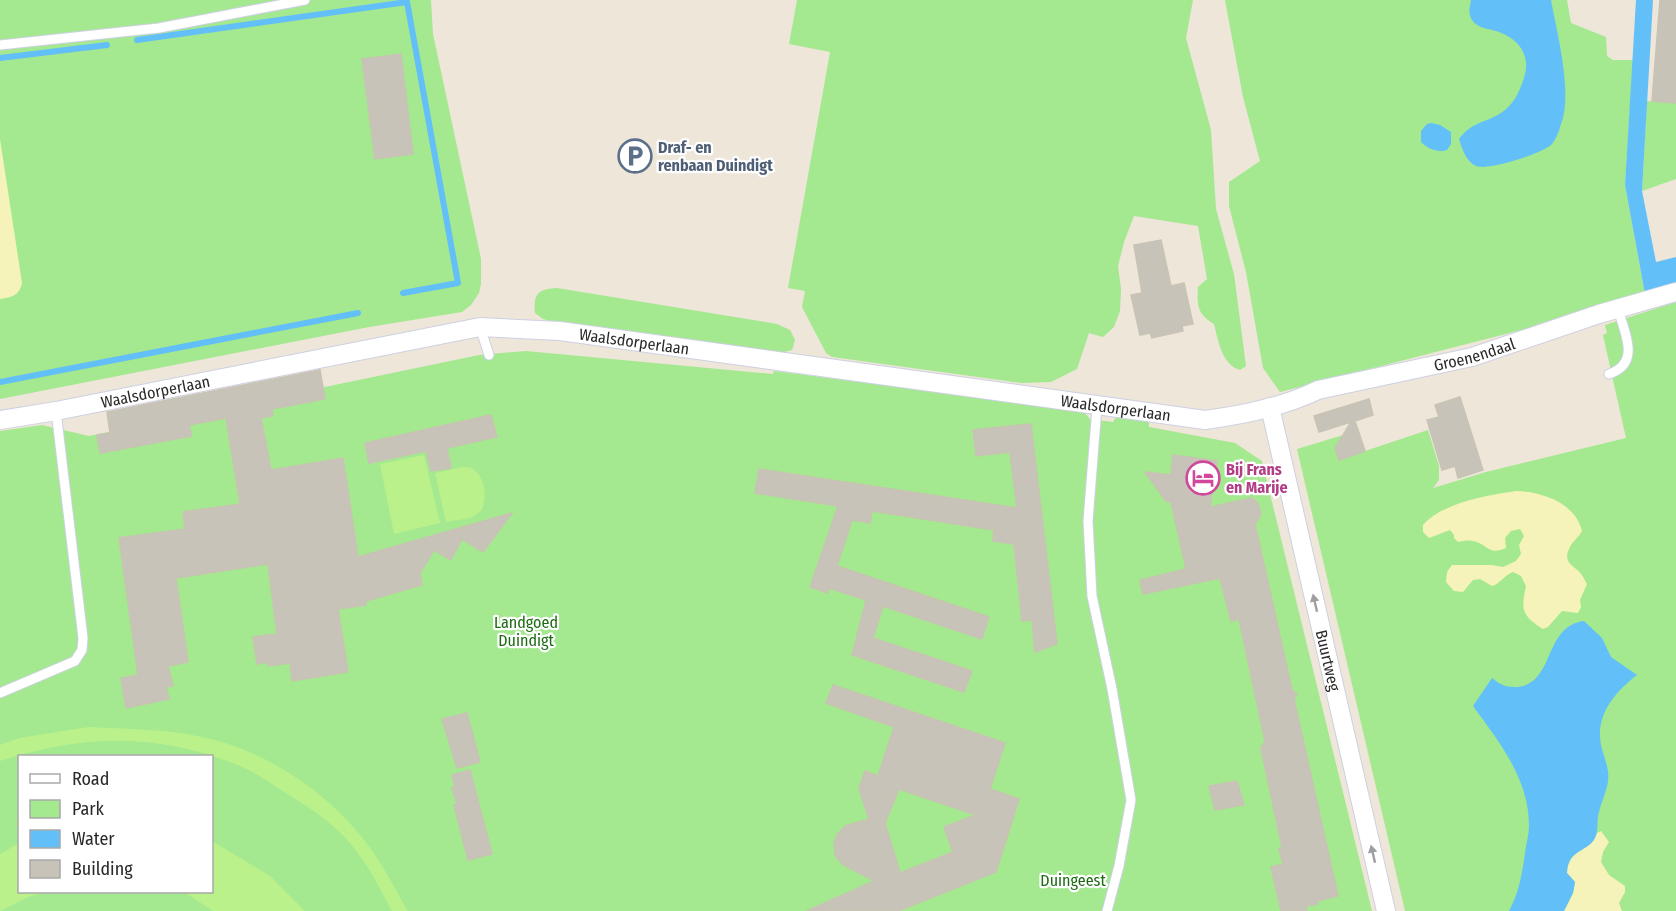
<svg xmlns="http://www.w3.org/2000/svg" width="1676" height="911" font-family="'Fira Sans Condensed',sans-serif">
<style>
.green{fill:#a4e890;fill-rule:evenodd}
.sand{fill:#f5f3b9}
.pitch{fill:#baf18b}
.water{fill:#62bff8}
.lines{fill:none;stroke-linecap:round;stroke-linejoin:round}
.stream{stroke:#62bff8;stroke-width:6}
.building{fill:#c8c3b9;stroke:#c8c3b3;stroke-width:1.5;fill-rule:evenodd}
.service-casing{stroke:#ced0e3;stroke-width:11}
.minor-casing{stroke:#ced0e3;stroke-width:20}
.service{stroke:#fff;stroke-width:9}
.minor{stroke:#fff;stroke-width:18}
.oneway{fill:#9f9f9f}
.labels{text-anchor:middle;stroke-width:4.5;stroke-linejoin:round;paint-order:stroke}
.service-label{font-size:16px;font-weight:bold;fill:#4e5e75;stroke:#fff;text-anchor:start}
.street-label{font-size:16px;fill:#292929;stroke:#fff}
.hotel-label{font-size:16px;font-weight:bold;fill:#b23c85;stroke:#fff;text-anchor:start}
.park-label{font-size:16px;fill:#1c6b13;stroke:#fff}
</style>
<rect width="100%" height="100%" fill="#ede6d9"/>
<g class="green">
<path d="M0,0H431L433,34L481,259V284L479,293L471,305L462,312L369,327L0,399Z"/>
<path d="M797,0H1193L1186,38L1211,130L1216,209L1234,274L1246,366L1240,370C1222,365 1218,340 1214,324C1197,314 1197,305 1198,287L1207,279L1198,226L1134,216L1124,242L1118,266L1121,289L1120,311L1114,327L1103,337L1089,333L1077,369L1051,382L1021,383L832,357L826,353L802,307L805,291L788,288L830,52L789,44Z"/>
<path d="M1225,0H1567L1571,23L1606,37L1607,56L1613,60H1633L1625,185L1645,294L1580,315L1280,392L1263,368L1246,272L1229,206V182L1260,161L1243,97Z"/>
<path d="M1647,101L1676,103V179L1642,191Z"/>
<path d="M557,288L777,324L790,330L795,340L792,350L780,353L555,322L543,319L535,313C533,294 538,289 557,288Z"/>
<path d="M1676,302V911H1405L1297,449L1350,433L1356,454L1428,430L1439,466V480L1433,488L1486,472L1626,438L1603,335L1607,333L1605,325Z"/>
<path d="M526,351L773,374L774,371L1082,410L1090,419L1113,422L1117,415L1149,418V427L1235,443L1262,461L1372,911H0V431L42,425L89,436L479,355ZM20,756H212V892H20Z"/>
</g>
<g class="sand">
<path d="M0,139L22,283C19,296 12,297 0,299Z"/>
<path d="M1516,491C1541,492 1575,502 1582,531C1579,537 1573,541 1570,547C1561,564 1575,565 1582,575C1584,578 1585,581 1587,584L1580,600L1581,607L1578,613L1562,611L1548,627L1543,629C1521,615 1521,609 1526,586L1521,576L1513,572C1504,575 1500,584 1492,586L1480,579L1473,580L1463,592L1454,591L1446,582L1447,572L1452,565H1492L1503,567L1516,561L1521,554L1519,545L1524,536L1520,529L1511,531L1505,538L1506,548C1488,556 1488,544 1473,541C1469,540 1463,541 1458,542L1454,538V535L1450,530L1429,538L1423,532V525C1442,503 1487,495 1516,491Z"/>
<path d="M1601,831L1609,842L1603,852L1601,862L1609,875L1625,886V892L1619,903L1622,911H1564L1573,893L1575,882L1567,873C1568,848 1588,854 1597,833Z"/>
</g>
<g class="pitch">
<path d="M424,455L440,523L394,534L380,464Z"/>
<path d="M463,467L472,468C485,477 487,495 482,510L471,518L446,522L435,473Z"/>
<path d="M89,727C127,729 165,729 202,737C266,750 329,793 368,845C383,865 395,889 408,911H392C381,891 371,870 357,852C338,826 311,808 284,792C272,784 261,776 249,770C165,732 86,733 0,761V745L19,738Z"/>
<path d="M212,841L270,876L305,911H213L184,892H212Z"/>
<path d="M19,843L20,892H45L28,897L0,911V854Z"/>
</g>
<g class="water">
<path d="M1471,0H1551C1557,33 1573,93 1561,124C1559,131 1556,140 1551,145C1540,154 1489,171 1476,166C1466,162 1462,148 1459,139C1473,120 1489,123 1505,110C1515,102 1520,90 1524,78C1531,56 1520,40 1499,32C1489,28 1476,29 1471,18C1468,12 1470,6 1471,0Z"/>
<path d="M1636,0H1653L1642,191L1656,262L1676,257V285L1645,294L1625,185Z"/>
<path d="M1431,123L1440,125L1451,132V144L1447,150C1438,153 1428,149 1421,142V131L1427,124Z"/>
<path d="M1584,621L1602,638L1611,657L1637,675C1615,692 1595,715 1601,745C1603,754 1607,763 1608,772C1610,786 1602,799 1599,812C1597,818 1598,824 1597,831C1594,854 1568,845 1567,873L1575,882L1573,893L1564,911H1509C1519,893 1522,874 1525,853C1526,844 1529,835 1529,826C1529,778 1499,742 1473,706L1492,678C1499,684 1505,687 1514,687C1556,687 1542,626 1584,621Z"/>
</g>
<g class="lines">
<g class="stream">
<path d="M137,40L407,2L458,283L403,293"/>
<path d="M0,58L107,45"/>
<path d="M0,382L358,313"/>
</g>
</g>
<g class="building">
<path d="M1660,0H1676V103L1652,101Z"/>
<path d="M401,54L413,154L375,159L362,59Z"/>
<path d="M1161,240L1171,286L1184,283L1193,324L1182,326L1183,331L1152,338L1150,333L1140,335L1131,295L1142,293L1134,245Z"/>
<path d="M320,370L325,399L272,409L273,416L261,418L271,470L343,458L358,557L512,513L483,552L462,539L451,560L434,550L420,573L422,585L366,601V605L338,609L348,672L292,681L290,663L268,666V662L257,664L253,637L277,634L268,564L176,578L188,662L168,666L173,686L166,687L169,699L126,708L121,678L138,675L119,538L185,529L183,512L240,504L226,418L189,425L192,436L100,453L97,435L110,433L107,412Z"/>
<path d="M1460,397L1483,470L1458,478L1455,466L1442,470L1427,420L1439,417L1435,405Z"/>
<path d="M1369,399L1373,415L1355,421L1365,451L1339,460L1335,448L1351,422L1319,432L1314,416Z"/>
<path d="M491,415L497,437L447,448L451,468L431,471L426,451L369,463L365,443Z"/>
<path d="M1031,424L1057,644L1035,652L1032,620L1022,621L1014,544L993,541L994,530L872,511L870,523L852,520L837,566L989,617L982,639L883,606L873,638L972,671L964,692L852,655L866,600L829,588L828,593L810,587L838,506L755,493L759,469L1017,508L1010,452L976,456L973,430Z"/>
<path d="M1173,455L1217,461L1210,507L1252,498L1258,503L1261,514L1255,524L1292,690L1297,694L1294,699L1338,896L1317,901L1318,904L1306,906L1307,911H1281L1271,867L1283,864L1279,849L1282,848L1261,748L1265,741L1239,619L1231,621L1220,578L1143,594L1140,580L1186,569L1171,502L1166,501L1145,472L1171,475Z"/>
<path d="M833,685L1005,743L990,789L1019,799L996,872L898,911H807L874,881L842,864L835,855L834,843L837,835L845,826L869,819L859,789L865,771L878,776L894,727L826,703ZM899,789L976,815L944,827L953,852L900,873L885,823Z"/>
<path d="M467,713L480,762L457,768L442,719Z"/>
<path d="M470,770L492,854L468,860L454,805L457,804L452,788L455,787L452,775Z"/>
<path d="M1237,781L1244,805L1215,810L1209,786Z"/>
</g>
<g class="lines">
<defs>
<g id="service">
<path d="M0,45L159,28L305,0"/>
<path d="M480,327L489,355"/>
<path d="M1609,374C1641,363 1625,334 1618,309"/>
<path d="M1097,407L1088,521L1092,596L1112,689L1131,800L1119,866L1107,911"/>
<path d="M0,693L75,661L82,650L83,638L56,411"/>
</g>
<g id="minor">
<path id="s1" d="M1270,407L1386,911"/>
<path id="s2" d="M0,420L56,411L480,327L560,331L1205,420C1244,415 1283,407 1318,390L1472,357L1599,314L1676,292"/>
</g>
</defs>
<use href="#service" class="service-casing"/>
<use href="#minor" class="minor-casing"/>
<use href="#service" class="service"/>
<use href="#minor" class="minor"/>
</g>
<defs><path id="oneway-solid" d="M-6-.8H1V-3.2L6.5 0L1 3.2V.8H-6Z" transform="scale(1.5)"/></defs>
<g class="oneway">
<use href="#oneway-solid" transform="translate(1315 603) rotate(-103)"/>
<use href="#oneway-solid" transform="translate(1373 854) rotate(-103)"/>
</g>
<defs>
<symbol id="parking-ring" viewBox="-11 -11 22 22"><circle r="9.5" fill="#fff" stroke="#5c6f8a" stroke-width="1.5"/><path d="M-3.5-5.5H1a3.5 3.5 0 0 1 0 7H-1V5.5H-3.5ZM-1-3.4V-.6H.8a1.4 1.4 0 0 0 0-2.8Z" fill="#5c6f8a"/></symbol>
<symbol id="hotel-ring" viewBox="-11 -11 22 22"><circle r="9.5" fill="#fff" stroke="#d1479c" stroke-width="1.5"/><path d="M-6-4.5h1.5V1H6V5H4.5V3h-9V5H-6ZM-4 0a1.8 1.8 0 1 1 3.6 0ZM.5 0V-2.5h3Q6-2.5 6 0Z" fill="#d1479c"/></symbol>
</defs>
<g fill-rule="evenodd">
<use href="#parking-ring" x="616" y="137" width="38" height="38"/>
<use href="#hotel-ring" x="1184" y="459" width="38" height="38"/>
</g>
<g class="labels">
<g class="service-label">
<text x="658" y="153">Draf- en<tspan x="658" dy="18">renbaan Duindigt</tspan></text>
</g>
<g class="street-label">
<text dy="6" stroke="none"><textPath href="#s2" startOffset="644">Waalsdorperlaan</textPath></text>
<text dy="6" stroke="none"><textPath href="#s2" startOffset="1498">Groenendaal</textPath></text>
<text dy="6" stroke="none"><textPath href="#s2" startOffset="158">Waalsdorperlaan</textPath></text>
<text dy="6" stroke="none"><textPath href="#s2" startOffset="1130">Waalsdorperlaan</textPath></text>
<text dy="6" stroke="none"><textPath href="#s1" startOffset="260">Buurtweg</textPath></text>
</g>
<g class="hotel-label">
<text x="1226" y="475">Bij Frans<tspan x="1226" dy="18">en Marije</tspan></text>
</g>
<g class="park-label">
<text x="526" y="628">Landgoed<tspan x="526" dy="18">Duindigt</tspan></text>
<text x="1073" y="886">Duingeest</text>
</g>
</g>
<rect x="18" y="755" width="195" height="138" fill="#ffffff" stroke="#a9a9a9" stroke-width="1.5"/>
<rect x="30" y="774" width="30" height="9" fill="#ffffff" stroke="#a9a9a9" stroke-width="1.5"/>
<text x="72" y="785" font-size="18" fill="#292929">Road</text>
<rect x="30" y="800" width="30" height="18" fill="#a4e890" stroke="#a9a9a9" stroke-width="1.5"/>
<text x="72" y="815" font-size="18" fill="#292929">Park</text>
<rect x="30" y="830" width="30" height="18" fill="#62bff8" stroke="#a9a9a9" stroke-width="1.5"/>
<text x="72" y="845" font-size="18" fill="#292929">Water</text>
<rect x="30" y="860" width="30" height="18" fill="#c8c3b9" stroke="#a9a9a9" stroke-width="1.5"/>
<text x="72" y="875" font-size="18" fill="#292929">Building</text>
</svg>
